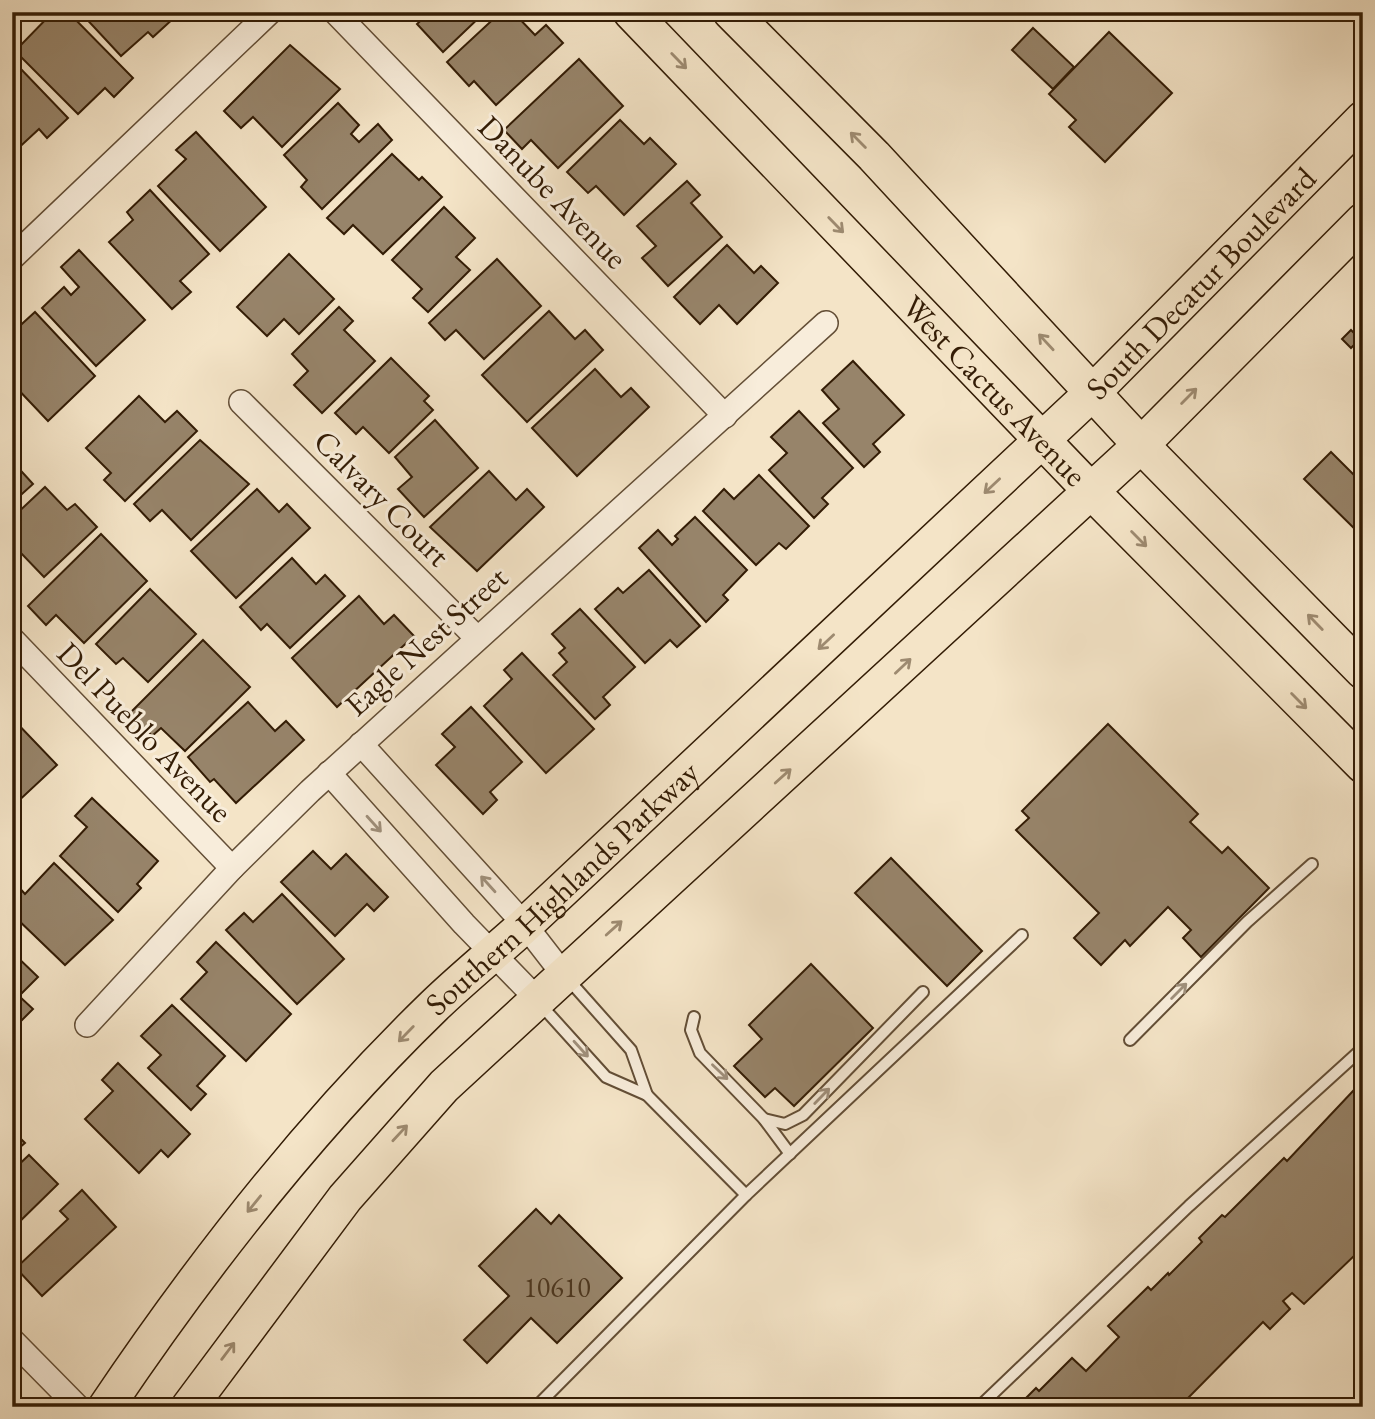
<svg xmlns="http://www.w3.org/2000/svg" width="1375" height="1419" font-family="'EB Garamond',serif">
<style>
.building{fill:#97846a;stroke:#331c05;stroke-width:2}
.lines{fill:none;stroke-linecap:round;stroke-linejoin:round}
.service-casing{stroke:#634e36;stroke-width:14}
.minor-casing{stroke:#634e36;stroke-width:26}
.primary-casing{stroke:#331c05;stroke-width:38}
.service{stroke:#f8eddb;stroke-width:10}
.minor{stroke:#f8eddb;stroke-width:23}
.primary{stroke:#f4e4c7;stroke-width:35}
.oneway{stroke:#9d8a70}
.oneway2{stroke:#9f8f7b}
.labels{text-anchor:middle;stroke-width:6;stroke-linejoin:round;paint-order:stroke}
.number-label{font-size:28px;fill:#4c361e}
.street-label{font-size:32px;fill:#331c05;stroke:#f8eddb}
</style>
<rect width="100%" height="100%" fill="#f4e4c7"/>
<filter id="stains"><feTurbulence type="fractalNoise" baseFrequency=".00286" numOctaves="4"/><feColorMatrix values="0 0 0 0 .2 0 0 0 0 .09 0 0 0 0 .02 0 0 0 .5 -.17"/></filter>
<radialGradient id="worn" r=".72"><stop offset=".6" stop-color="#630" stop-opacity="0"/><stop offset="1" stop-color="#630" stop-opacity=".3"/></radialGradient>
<g class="building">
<path d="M53,12H68L133,78L114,97L105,88L78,114L15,51Z"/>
<path d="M80,12H170L175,17L153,37L148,32L121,56Z"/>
<path d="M430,12H485L443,52L417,24Z"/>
<path d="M501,12H513L535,35L546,25L563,43L496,105L474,81L469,86L447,62Z"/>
<path d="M1033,28L1074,67L1053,89L1012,50Z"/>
<path d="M1109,32L1172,93L1105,162L1069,127L1076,120L1049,94Z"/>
<path d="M290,45L340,89L282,147L253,117L241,128L224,111Z"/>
<path d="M579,59L623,106L558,168L531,140L522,149L504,130Z"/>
<path d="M18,66L68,118L47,138L39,129L12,154V71Z"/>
<path d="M338,103L359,125L351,134L359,142L378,124L392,140L322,209L301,187L307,180L284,155Z"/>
<path d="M620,120L644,144L650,138L676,164L624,215L596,186L588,193L567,172Z"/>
<path d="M196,132L266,207L220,251L158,186L186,159L176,150Z"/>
<path d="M392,154L419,180L422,177L442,197L383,254L353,225L344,234L327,218Z"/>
<path d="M687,181L700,195L691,203L722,237L668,286L642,258L656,246L637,226Z"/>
<path d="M150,190L209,254L180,281L191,292L172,309L109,242L133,220L127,212Z"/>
<path d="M444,207L475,238L456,257L470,270L428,312L413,298L422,289L392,260Z"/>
<path d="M727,245L754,273L761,266L778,283L737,324L719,305L700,324L674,297Z"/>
<path d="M79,250L145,320L96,366L42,308L64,287L71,295L79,287L61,267Z"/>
<path d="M289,254L334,299L299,334L284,319L267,336L237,307Z"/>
<path d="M497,259L541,306L484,359L456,330L445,340L429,323Z"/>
<path d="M339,307L353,321L344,330L375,361L322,413L294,385L308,371L292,354Z"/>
<path d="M549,311L575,339L585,330L603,350L527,422L482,375Z"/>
<path d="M35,312L95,376L48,421L12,383V333Z"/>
<path d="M1351,330L1360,339L1351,348L1342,339Z"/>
<path d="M391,358L429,396L424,401L433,410L389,453L363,427L356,434L335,413Z"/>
<path d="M853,361L904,415L873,444L880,452L864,467L823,423L839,409L822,390Z"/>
<path d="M595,369L621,397L631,388L649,407L577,476L532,428Z"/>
<path d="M139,396L165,422L177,411L197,431L125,501L104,480L111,473L86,448Z"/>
<path d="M799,411L853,468L822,498L828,504L814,518L769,470L787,453L771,437Z"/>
<path d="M435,420L478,468L424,517L398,489L412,477L395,457Z"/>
<path d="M200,440L249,484L191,540L162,510L150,521L134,504Z"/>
<path d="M1331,452L1363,484V537L1304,479Z"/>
<path d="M12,461L33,484L12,503Z"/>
<path d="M489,471L516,500L527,489L544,507L477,571L430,527Z"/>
<path d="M759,475L809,526L786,549L779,543L756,565L703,511L724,489L734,499Z"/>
<path d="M45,487L67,510L75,504L97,527L44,577L21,553L12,559V518Z"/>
<path d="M257,489L279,512L287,504L310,528L236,598L191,551Z"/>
<path d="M695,517L747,570L723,595L728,600L706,622L639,548L658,530L672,545L678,539L675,536Z"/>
<path d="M101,534L147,581L84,643L56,615L46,625L28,606Z"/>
<path d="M292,558L316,584L325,575L345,596L290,648L267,624L261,630L240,607Z"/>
<path d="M649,570L700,626L677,647L670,640L645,663L595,609L618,588L623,593Z"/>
<path d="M150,589L196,634L148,682L123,658L116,664L96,644Z"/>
<path d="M359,596L384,624L394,615L414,636L337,707L292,658Z"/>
<path d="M580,609L635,667L603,697L610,705L595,719L553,675L567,662L559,653L565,648L552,634Z"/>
<path d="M203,640L250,687L185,751L161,728L152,736L130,713Z"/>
<path d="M522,653L594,729L546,773L484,706L512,679L504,670Z"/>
<path d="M248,702L275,731L286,721L304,740L236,803L214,779L210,782L188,757Z"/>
<path d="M471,707L522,762L490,792L497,800L483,814L436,765L455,747L442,734Z"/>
<path d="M12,718L57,765L12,807Z"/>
<path d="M1108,724L1198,814L1190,822L1222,853L1228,847L1269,888L1201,957L1183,938L1191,930L1168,907L1130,946L1125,940L1101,965L1074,938L1099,913L1016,830L1029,818L1022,811Z"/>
<path d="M92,798L158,861L137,884L141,888L118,912L60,856L87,827L75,816Z"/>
<path d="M313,851L331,869L346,854L388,897L374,911L367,904L335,936L281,882Z"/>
<path d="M891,858L982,951L947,986L855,893Z"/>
<path d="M54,863L113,920L65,965L12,914V886L15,883L25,894Z"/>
<path d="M282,894L344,959L297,1004L226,930L244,913L253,922Z"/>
<path d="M216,942L291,1014L246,1061L181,999L207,972L197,962Z"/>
<path d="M12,952L38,977L19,996L33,1009L12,1030Z"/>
<path d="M811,964L873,1028L794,1106L775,1088L765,1097L734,1066L762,1039L749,1025Z"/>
<path d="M172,1005L225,1056L197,1086L206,1094L191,1110L148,1068L161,1055L141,1036Z"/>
<path d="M118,1063L190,1134L168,1157L161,1150L139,1173L85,1119L113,1091L102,1080Z"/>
<path d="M1363,1087V1258L1357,1253L1304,1304L1292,1293L1283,1301L1290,1309L1270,1329L1263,1322L1187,1399L1195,1407H1012L1017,1401L1020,1404L1036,1388L1039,1391L1072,1358L1086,1371L1119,1337L1108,1326L1148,1287L1151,1290L1168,1273L1169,1275L1202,1242L1199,1238L1222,1215L1225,1217L1284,1158L1287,1161L1353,1091L1356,1094Z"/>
<path d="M12,1130L25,1143L12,1154Z"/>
<path d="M29,1155L58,1184L12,1229V1171Z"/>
<path d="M82,1190L116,1227L42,1296L16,1268L68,1219L60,1211Z"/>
<path d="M536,1209L551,1224L559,1215L622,1278L557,1343L531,1318L487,1363L464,1340L509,1296L479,1266Z"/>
</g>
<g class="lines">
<defs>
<g id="service">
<path d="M567,978L631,1050L647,1095"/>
<path d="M540,1004L606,1077L647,1095L746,1195"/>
<path d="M694,1017L691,1030L700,1053L764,1119L790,1154"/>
<path d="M1130,1040L1247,922L1312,864"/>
<path d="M764,1119L785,1124L803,1115L923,992"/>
<path d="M536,1407L746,1195L1022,935"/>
<path d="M979,1407L1189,1206L1363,1048"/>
</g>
<g id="minor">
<path d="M335,12L725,416"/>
<path d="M12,258L270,12"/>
<path d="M241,402L477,638"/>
<path d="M12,639L232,868"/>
<path d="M361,744L525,925L563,974"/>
<path d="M329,773L464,924L536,998"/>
<path d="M87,1025L232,868L310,791L826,323"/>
<path d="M12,1340L78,1407"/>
</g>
<g id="primary">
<path id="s1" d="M631,12L1091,491L1363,765"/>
<path d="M731,12L874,156L1141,445L1363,671"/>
<path id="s2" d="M106,1407C203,1263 309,1127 434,1006C463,978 495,952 525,925L1092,393L1363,119"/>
<path d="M189,1407L345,1198L444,1086L1141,445L1363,221"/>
</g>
</defs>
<use href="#service" class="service-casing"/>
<use href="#minor" class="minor-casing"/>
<use href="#primary" class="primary-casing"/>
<use href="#service" class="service"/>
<use href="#minor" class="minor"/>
<use href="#primary" class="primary"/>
</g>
<defs><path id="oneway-shaft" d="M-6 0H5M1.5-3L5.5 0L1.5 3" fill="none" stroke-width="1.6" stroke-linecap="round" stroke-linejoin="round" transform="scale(1.75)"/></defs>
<g class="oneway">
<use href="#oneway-shaft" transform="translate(679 61) rotate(46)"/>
<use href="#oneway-shaft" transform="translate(858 140) rotate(-135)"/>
<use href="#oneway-shaft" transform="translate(836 225) rotate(46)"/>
<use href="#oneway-shaft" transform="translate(1046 342) rotate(-133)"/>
<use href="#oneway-shaft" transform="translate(1189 396) rotate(-45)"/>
<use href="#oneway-shaft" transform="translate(992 486) rotate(137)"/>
<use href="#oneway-shaft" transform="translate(1139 539) rotate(45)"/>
<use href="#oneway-shaft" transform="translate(1315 622) rotate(-134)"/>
<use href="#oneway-shaft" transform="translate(826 642) rotate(137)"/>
<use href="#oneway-shaft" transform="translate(903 666) rotate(-43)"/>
<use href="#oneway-shaft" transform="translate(1299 701) rotate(45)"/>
<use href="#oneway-shaft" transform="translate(783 776) rotate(-42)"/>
<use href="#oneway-shaft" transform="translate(614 928) rotate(-42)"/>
<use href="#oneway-shaft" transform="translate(406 1034) rotate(134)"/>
<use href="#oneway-shaft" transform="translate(400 1133) rotate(-47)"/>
<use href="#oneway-shaft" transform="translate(254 1204) rotate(129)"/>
<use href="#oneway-shaft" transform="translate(228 1351) rotate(-53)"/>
</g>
<g class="oneway2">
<use href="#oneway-shaft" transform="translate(374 824) rotate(48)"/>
<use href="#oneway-shaft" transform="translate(488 884) rotate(-132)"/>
<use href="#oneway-shaft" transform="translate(1179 991) rotate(-45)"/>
<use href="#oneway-shaft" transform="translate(581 1049) rotate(48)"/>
<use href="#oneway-shaft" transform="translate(720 1072) rotate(44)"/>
<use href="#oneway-shaft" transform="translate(822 1096) rotate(-46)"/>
</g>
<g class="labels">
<g class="number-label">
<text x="557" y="1297">10610</text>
</g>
<g class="street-label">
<text transform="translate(553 192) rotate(46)" y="11">Danube Avenue</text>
<text dy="11" stroke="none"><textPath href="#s2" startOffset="1573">South Decatur Boulevard</textPath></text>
<text dy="11" stroke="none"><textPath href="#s1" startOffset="525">West Cactus Avenue</textPath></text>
<text transform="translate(382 498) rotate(45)" y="11">Calvary Court</text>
<text transform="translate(426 641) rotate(-42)" y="11">Eagle Nest Street</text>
<text transform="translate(145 732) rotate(46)" y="11">Del Pueblo Avenue</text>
<text dy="11" stroke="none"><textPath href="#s2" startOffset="693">Southern Highlands Parkway</textPath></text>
</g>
</g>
<rect width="1375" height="1419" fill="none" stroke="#f4e4c7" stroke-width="42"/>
<rect x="14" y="14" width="1347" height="1391" fill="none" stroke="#331c05" stroke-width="3.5"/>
<rect x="21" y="21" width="1333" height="1377" fill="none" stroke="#331c05" stroke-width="2"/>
<rect width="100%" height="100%" filter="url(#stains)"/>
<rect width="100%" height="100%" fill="url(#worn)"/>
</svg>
